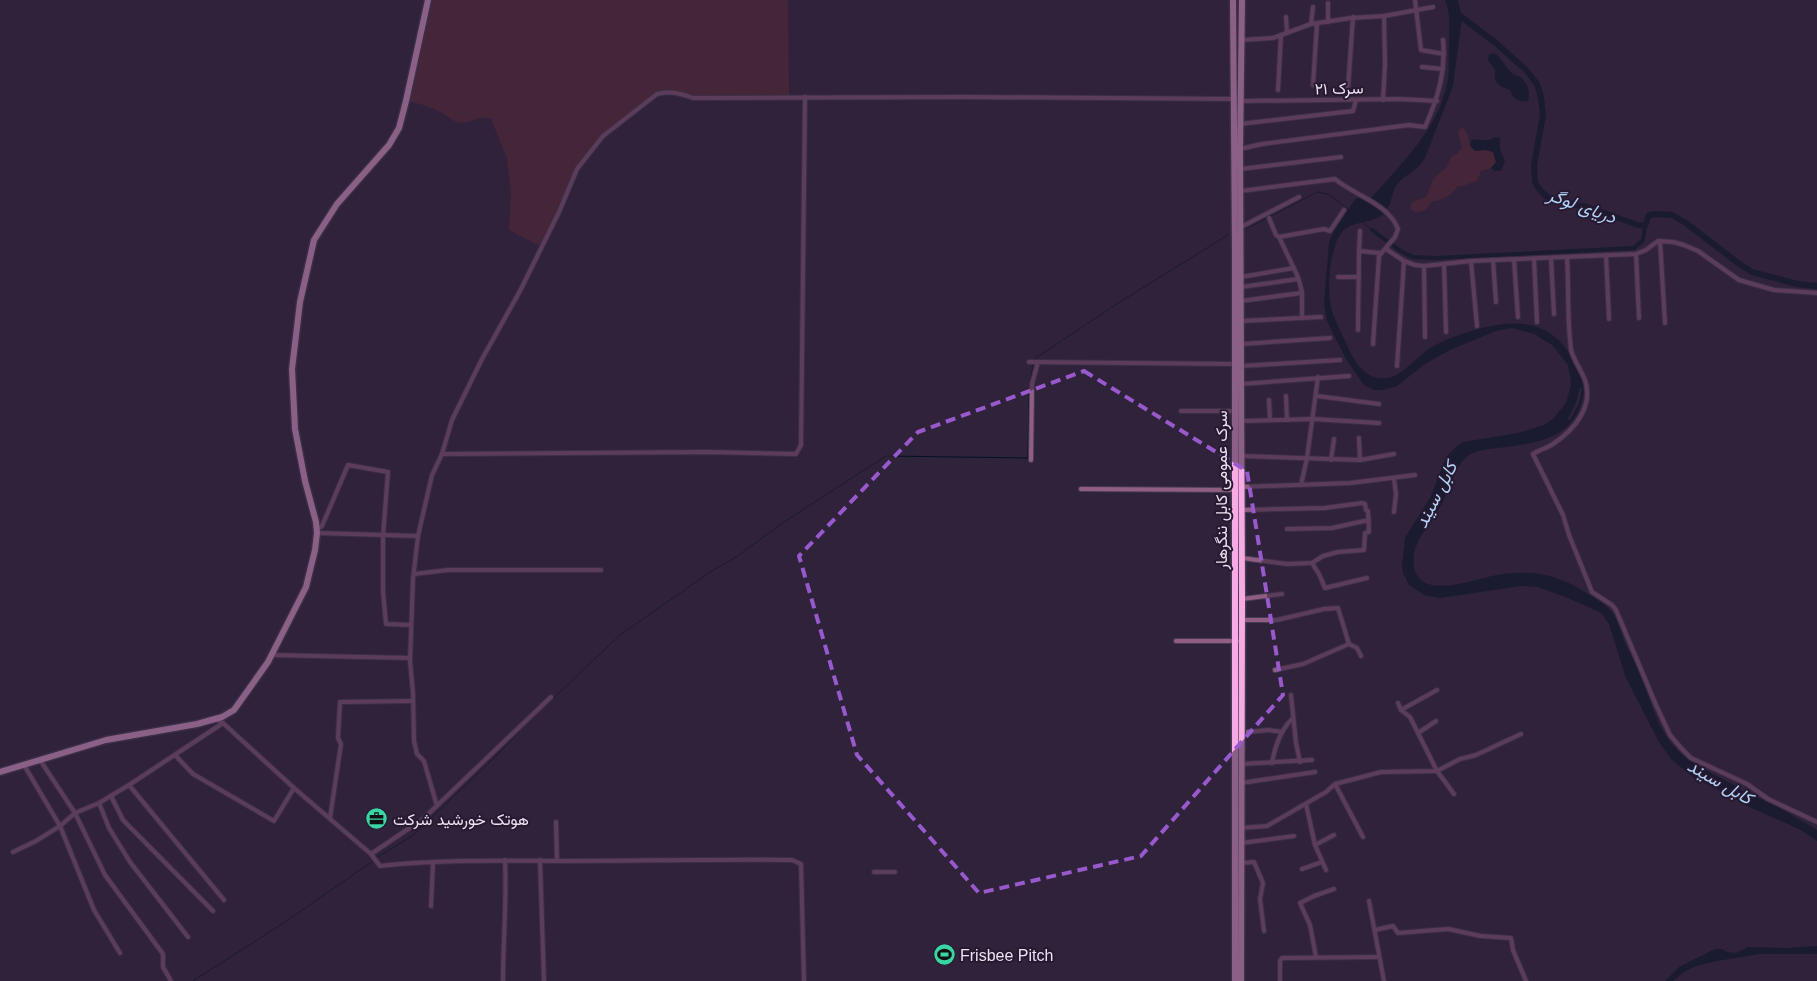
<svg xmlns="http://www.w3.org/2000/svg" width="1817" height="981" font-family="Helvetica,Vazirmatn,sans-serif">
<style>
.green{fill:#612a39}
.water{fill:#011227;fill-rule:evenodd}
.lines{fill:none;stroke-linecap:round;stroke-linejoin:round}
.stream{stroke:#011227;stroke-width:1}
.canal{stroke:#011227;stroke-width:4}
.river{stroke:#011227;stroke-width:6}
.minor-casing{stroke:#493d55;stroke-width:6}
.trunk-casing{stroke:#493d55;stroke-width:9}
.minor{stroke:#915e83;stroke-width:4}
.trunk{stroke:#f8aae4;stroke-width:6}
.marked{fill:none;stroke:#9759cc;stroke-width:4;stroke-dasharray:10 6;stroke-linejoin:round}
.labels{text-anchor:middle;stroke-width:4;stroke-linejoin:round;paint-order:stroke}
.street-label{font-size:16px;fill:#eae1f2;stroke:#261930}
.poi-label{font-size:16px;fill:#eae1f2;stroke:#261930;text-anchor:start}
.water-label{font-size:18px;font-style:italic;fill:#b0d0f5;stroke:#261930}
</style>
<rect width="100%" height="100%" fill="#2f223b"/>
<g class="green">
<path d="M428,0H788L789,97L693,98L680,93L657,94L603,136L577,169L567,193L540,246L509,230L511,192L507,158L491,119C477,114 469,126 457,122C451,120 446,114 440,112C429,106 418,103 406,101Z"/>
<path d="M1461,128H1463C1471,135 1466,142 1475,151L1486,150L1493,152L1496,162L1491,168L1481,171L1477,181C1470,182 1465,187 1458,186C1451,195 1443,201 1432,201C1428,209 1422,214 1412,211L1410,207C1413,198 1419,201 1426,197L1434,178L1447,167L1451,157L1458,153L1462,147L1458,132Z"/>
</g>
<g class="water">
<path d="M1445,0H1458L1462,18L1453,86L1425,158C1417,172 1403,175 1396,186C1391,195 1391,209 1381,216C1369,224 1348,221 1340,235C1329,253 1327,288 1331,308C1334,319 1340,329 1344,339C1354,360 1364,384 1392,377C1404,373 1419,355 1430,348C1444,340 1458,335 1474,330C1523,316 1558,322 1579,372C1586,386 1585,396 1579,410C1565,442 1527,444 1497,448C1488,449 1479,450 1471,454C1466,456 1464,459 1461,463C1453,474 1449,488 1444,500C1435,518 1419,533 1414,553C1413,559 1413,567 1416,573C1427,599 1477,578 1497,575C1508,573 1520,573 1531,573C1552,574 1571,583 1588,594C1597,599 1608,606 1614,615C1618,622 1621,632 1624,640C1628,651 1635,660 1639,671C1650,696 1654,721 1672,744C1688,764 1713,773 1734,785C1740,788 1745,794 1751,796C1755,797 1760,798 1764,800C1782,808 1800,820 1817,830V841L1799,829L1747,806L1734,798L1693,777L1671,759L1659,742L1626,678L1609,624L1601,613L1568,598L1538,587L1521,586L1440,598L1424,595L1409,585L1403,573L1402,565L1405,538L1431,496L1446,457L1456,447L1463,442L1518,433L1544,425L1553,419L1566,403L1571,385L1570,375L1568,365L1552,345L1534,334L1512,328L1496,331L1452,349L1425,364L1397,386L1383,390H1374L1364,385L1346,359L1327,321L1324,304L1329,243L1333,232L1356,198L1369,199L1372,197C1401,164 1438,129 1447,84C1450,71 1448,58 1449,45C1449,30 1451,14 1445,0ZM1580,388H1582L1579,403L1571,418L1568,420V418L1576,403Z"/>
<path d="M1494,53C1502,58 1504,65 1511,72C1515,77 1512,73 1518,76C1527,80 1531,91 1528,101C1518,102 1514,100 1510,90L1500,86L1495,80V70L1488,60L1489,55Z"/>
<path d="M1495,137L1500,138V149L1505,161L1501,171H1495L1491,168L1496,162L1493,152L1486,150L1475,151L1470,146L1471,140C1481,138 1484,144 1495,137Z"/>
<path d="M1817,946V954H1759L1717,961L1696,966L1684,972L1673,981H1665L1679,967L1715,949H1722L1727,952L1736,953L1748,947L1786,948Z"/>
</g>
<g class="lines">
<g class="stream">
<path d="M1364,223L1372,230"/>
<path d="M1246,229L1317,192L1328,194L1348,209"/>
<path d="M1033,360L1123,300L1228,235"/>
<path d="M376,858L412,836L497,755L522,728L620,635L710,572L736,557L787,520L886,456L1028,458L1029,390L1033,364"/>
<path d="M193,981L282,924L373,861"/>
</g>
<path class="canal" d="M1372,230L1402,252L1413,257L1435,258L1634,248L1643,240L1645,226"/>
<path class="river" d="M1456,13L1497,44L1526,70L1537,84L1541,97L1543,115L1534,165L1535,182L1539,189L1546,196L1554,201L1587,207L1638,225L1645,226L1649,215L1659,214L1672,215L1686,223L1738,263L1752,272L1797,284L1817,286"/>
<defs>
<g id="minor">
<path d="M1415,0L1421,50L1444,54"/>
<path d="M1328,3V22"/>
<path d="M1286,17L1287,33"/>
<path d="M1311,24L1313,7"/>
<path d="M1242,40L1273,38L1311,24L1351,18L1384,16L1433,7"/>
<path d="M1422,67L1443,69"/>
<path d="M1313,85L1317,23"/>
<path d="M1348,88L1353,17"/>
<path d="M1278,90L1281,35"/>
<path d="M1383,100L1385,64L1384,16"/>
<path d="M1242,101L1399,99L1437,101"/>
<path d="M1240,124L1353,111L1356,100"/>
<path d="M1240,149L1262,144L1409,125L1425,127C1438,98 1446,71 1443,40"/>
<path d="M1241,169L1341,157"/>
<path d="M1241,191L1335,179C1354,195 1389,204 1398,229L1395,237L1379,256L1373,344"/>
<path d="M1269,218L1276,235L1279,237L1298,277L1302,292V318"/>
<path d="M1241,227L1299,197"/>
<path d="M1279,237L1324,229L1330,231L1344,210"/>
<path d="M1660,241L1665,323"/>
<path d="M1386,249L1404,261L1415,265L1424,266L1471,261L1636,254L1646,250L1658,241L1673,242L1684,245L1698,251L1739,280L1774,290L1817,293"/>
<path d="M1359,251L1360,231"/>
<path d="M1636,254L1639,318"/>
<path d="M1606,255L1609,319"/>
<path d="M1567,257C1569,287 1567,319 1571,349C1571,355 1582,372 1585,380C1594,407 1574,430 1553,444C1547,448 1539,450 1533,454L1563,515L1569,535L1592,592L1612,605L1616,610L1656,705L1670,735L1681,748L1691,758L1747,784L1768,799L1817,822"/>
<path d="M1551,258L1554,314"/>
<path d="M1534,259L1537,322"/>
<path d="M1493,260L1496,302"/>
<path d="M1514,260L1518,317"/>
<path d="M1471,261L1477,326"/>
<path d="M1444,264L1446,332"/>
<path d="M1424,266L1425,337"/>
<path d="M1241,277L1294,268"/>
<path d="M1338,277H1359"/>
<path d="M1241,287L1298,279"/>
<path d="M1241,301L1301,293"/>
<path d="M1241,321L1321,317"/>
<path d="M1358,330L1359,251L1380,253"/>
<path d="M1241,344L1330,338"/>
<path d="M1029,362L1236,364"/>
<path d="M1241,366L1340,360"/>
<path d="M1397,366L1404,261"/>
<path d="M1241,384L1349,376"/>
<path d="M1286,396L1287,420"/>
<path d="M1317,396L1379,404"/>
<path d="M1269,400L1270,420"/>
<path d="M1181,411H1235"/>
<path d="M1241,421L1313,419L1379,423"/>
<path d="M1359,438L1360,460"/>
<path d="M442,454L707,452L796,454L801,445L805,97"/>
<path d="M1241,456L1360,460L1394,454"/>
<path d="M1031,460L1032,384L1038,362"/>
<path d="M1331,460L1334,439"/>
<path d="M1394,479L1396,494L1394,512"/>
<path d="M1301,485L1307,458L1318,377"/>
<path d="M1241,487L1350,483L1415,475"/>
<path d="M1081,489L1235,490"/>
<path d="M1241,510L1325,508L1362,503L1365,504L1366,510L1368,511L1369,532L1365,533L1364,550L1338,552L1323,556L1312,563L1287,564L1242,558"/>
<path d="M317,529L322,526L348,465L388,472L383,536V591L386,624L411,625"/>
<path d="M1287,529L1332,528L1369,520"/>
<path d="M317,533L418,536"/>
<path d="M1312,563L1319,574L1325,588L1367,578"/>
<path d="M414,574L448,570H601"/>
<path d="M1242,599L1282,594"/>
<path d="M1242,620H1277L1324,609L1338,608L1349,644L1357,648L1361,656"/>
<path d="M1176,641H1237"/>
<path d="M271,655L410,658"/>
<path d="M1275,670L1303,664L1349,644"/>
<path d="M1291,695L1296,743L1300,762"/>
<path d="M1398,703L1401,710L1410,717L1418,733"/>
<path d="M1401,710L1437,690"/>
<path d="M217,720L223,723L294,788L371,854L380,866C439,859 500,861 559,861C637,861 714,859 792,860L801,864L804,981"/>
<path d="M1436,721L1418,733L1437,771L1454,794"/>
<path d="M1248,732L1269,730L1282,732"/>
<path d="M175,755L193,774L274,821L294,788"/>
<path d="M40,760L75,813L105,875L163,954V967L171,981"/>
<path d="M1272,763C1275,746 1280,730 1293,718"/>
<path d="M1241,764L1312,760"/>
<path d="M24,765L60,826L94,910L120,953"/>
<path d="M1241,783L1315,772"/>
<path d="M1335,784L1363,837"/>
<path d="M129,785L224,900"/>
<path d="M111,796L123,820L213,911"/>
<path d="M99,803L109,828L130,862L188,937"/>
<path d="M1306,804L1315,845L1326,870"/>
<path d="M437,806L424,761L417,754L414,741L413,693L410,661L413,579L418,536L432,475L442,454L452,420L482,359L520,291L559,212L577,169L603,136L657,94C671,91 680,93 693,98L967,97L1235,99"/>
<path d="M330,818L341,744L338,738L340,702L413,701"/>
<path d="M556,822L557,861"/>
<path d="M1241,828L1267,826L1326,792L1335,784L1381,772L1437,771L1460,759L1476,755L1521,734"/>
<path d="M1241,843L1294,836"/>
<path d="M1315,845L1334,835"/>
<path d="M13,852L36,841L60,826L75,813L99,803L129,785L223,723"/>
<path d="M371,854L423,819L551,697"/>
<path d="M540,860L544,981"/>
<path d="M1241,863L1254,862L1263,883L1260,899L1264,931"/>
<path d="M1302,869L1322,862"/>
<path d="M874,872H895"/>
<path d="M1369,901L1384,981"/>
<path d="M431,906L433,863"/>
<path d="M1375,930L1393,926L1398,933L1448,929L1481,936L1511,938L1513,950L1526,981"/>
<path d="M1316,957L1310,925L1300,903L1314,896L1334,889"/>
<path d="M503,981C503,940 507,901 505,860"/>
<path d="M1280,981V961L1282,958L1379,957"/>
</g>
<g id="trunk">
<path d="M1233,0L1235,251V981"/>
<path d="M0,772L106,740L197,724L222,717L234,710L268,662L306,587L315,550L317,533L316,522L305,481L295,429L292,369L300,302L314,240L337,204L389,145L399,128L406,101L428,0"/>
<path d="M1241,981L1242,599L1240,149L1242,0"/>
</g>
</defs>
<use href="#minor" class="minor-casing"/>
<use href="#trunk" class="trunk-casing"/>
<use href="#minor" class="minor"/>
<use href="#trunk" class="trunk"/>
</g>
<path d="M0 0H1817V981H0ZM1084,371L1247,471L1283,695L1141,856L979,893L857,755L799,556L918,432Z" fill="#2f223b" fill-opacity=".55" fill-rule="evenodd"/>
<path class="marked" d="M1084,371L1247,471L1283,695L1141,856L979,893L857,755L799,556L918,432Z"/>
<defs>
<symbol id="office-disc" viewBox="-11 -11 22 22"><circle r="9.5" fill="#3ad4a5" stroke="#261930"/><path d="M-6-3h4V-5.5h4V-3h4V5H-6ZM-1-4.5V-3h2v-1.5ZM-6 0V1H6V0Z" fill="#111"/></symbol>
<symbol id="stadium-disc" viewBox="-11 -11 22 22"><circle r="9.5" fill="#3ad4a5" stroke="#261930"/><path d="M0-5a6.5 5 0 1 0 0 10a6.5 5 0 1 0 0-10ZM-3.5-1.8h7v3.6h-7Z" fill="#111"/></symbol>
</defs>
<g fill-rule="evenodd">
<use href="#office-disc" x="364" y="806" width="25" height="25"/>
<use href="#stadium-disc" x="932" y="942" width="25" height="25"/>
</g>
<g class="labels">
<g class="street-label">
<text transform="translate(1339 88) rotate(-1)" y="6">سرک ۲۱</text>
<text transform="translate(1221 490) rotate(-90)" y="6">سرک عمومی کابل ننگرهار</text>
</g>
<g class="poi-label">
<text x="393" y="825">هوتک خورشید شرکت</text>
<text x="960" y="961">Frisbee Pitch</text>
</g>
<g class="water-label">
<text transform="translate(1582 206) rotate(20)" y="6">دریای لوگر</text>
<text transform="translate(1436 495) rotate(-63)" y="6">کابل سيند</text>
<text transform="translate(1720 782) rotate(30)" y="6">کابل سيند</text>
</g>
</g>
</svg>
